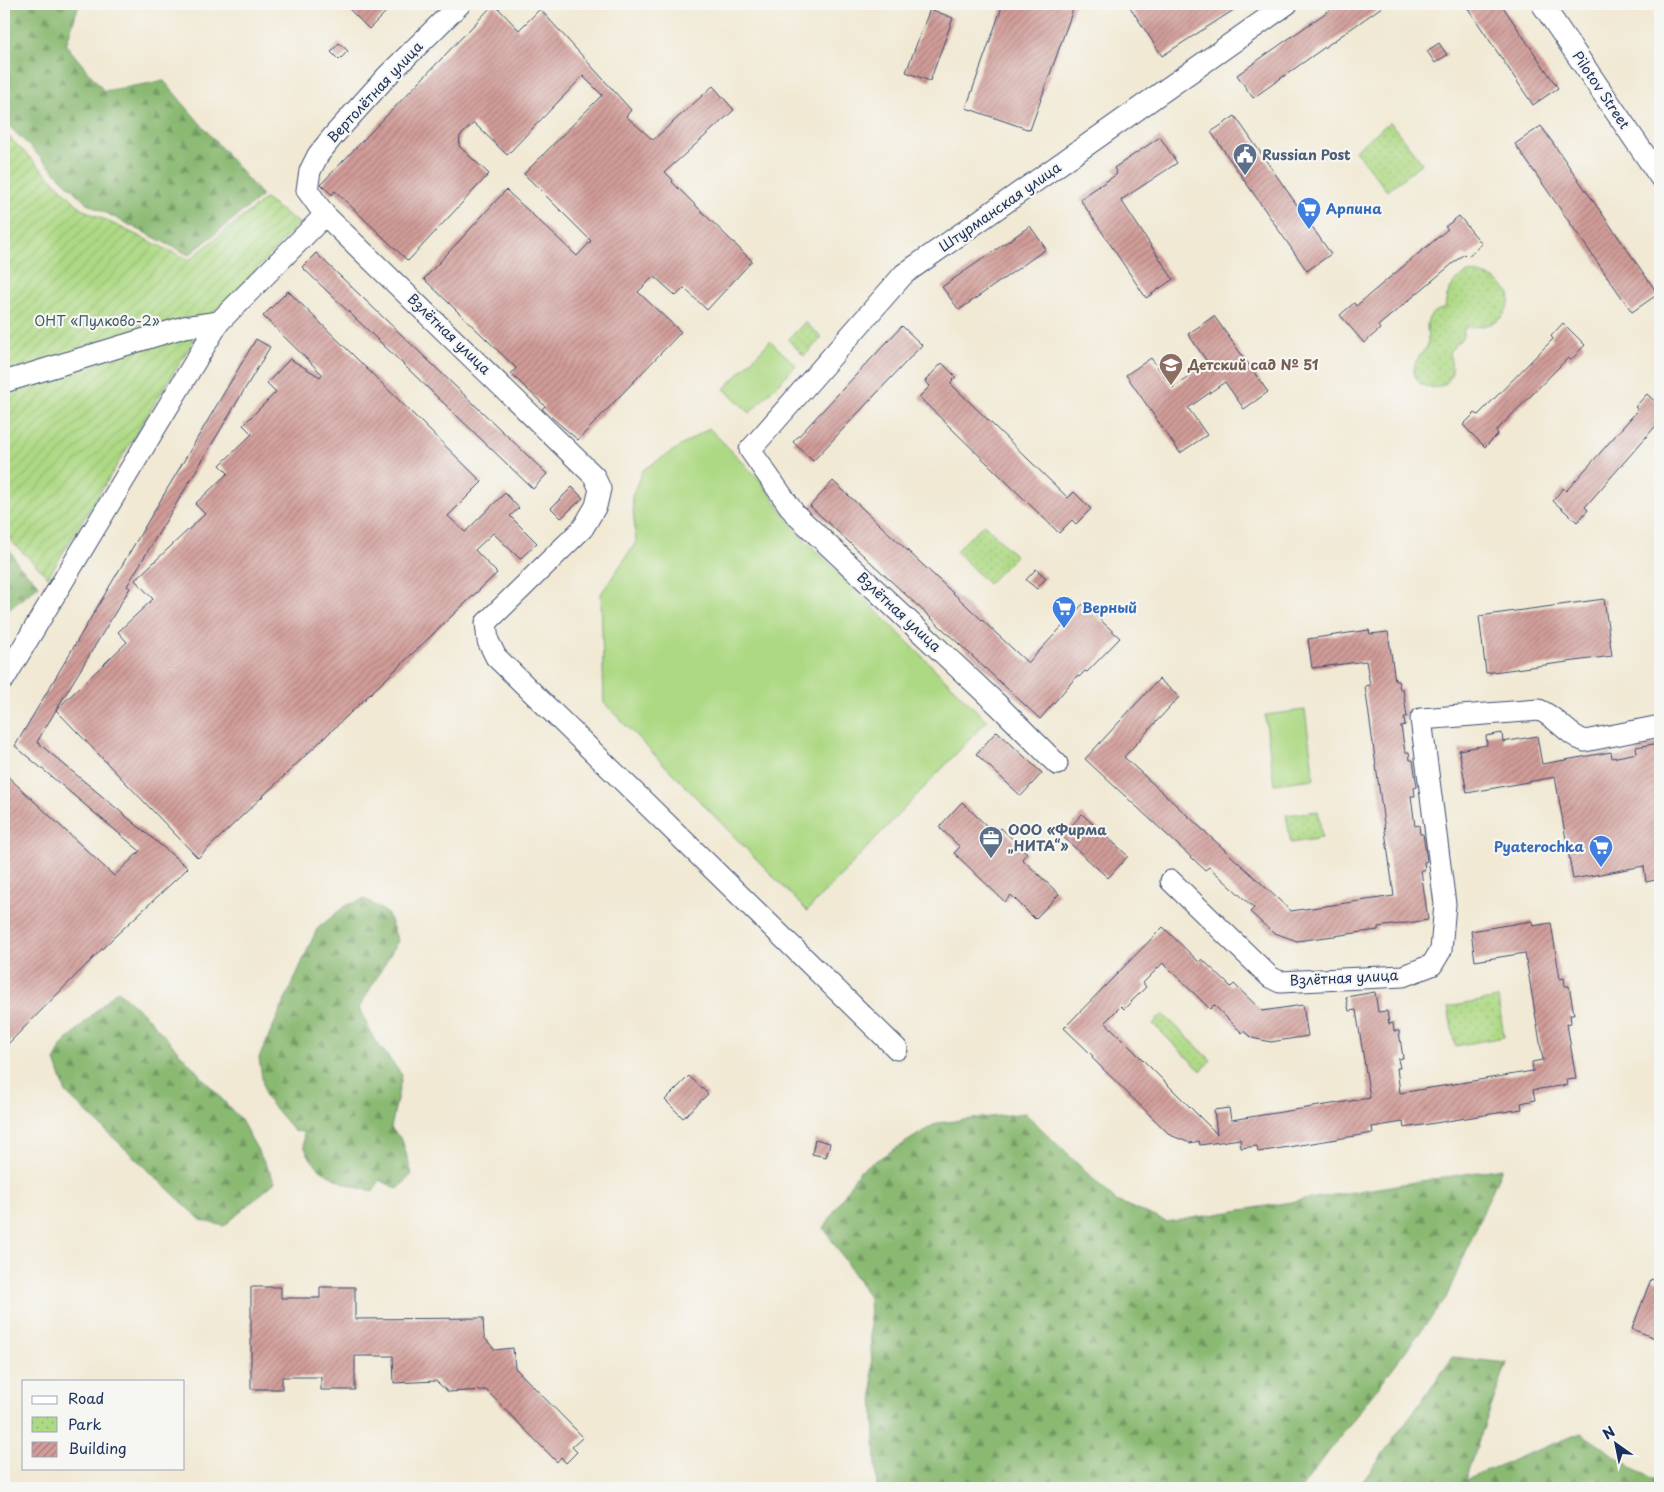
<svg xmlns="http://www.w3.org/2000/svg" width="1664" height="1492" font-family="'Playpen Sans',sans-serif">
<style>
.grass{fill:#aed984;stroke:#648471}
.forest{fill:url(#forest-firs);stroke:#527468}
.park{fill:url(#park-dots);stroke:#648471}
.garden{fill:url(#garden-furrows);stroke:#648471}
.building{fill:url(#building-hatch)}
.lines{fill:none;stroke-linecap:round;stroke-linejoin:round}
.minor-casing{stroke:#3b4b70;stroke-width:23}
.minor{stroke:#fff;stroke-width:21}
.labels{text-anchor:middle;stroke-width:4.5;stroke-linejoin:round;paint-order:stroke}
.street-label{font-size:14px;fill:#1b2f5e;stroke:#f6f6f2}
.service-label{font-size:14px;font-weight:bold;fill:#4e5e75;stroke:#f6f6f2;text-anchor:start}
.shop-label{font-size:14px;font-weight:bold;fill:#366cbe;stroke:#f6f6f2;text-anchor:start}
.park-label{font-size:14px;fill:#405a68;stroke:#f6f6f2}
.education-label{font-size:14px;font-weight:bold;fill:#785e54;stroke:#f6f6f2;text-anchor:start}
</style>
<defs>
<pattern id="forest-firs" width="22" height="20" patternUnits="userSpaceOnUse" patternTransform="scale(1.25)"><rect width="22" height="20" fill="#8ab972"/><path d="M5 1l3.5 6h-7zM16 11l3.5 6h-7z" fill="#709761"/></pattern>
<pattern id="park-dots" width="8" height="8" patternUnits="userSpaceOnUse" patternTransform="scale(1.25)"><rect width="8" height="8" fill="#aed984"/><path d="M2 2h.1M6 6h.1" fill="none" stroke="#95bb74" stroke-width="1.8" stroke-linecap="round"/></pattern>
<pattern id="garden-furrows" width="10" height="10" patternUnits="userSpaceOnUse" patternTransform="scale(1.25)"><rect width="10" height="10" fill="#aed984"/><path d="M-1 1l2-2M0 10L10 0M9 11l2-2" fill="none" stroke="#95bb74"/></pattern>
<pattern id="building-hatch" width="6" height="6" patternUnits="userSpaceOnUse" patternTransform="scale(1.25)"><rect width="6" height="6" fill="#d19c98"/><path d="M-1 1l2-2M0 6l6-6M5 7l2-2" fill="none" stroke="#a9807f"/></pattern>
</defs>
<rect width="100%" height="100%" fill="#f6f6f2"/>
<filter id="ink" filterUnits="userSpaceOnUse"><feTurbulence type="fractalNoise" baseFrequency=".02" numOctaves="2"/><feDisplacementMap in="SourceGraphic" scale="10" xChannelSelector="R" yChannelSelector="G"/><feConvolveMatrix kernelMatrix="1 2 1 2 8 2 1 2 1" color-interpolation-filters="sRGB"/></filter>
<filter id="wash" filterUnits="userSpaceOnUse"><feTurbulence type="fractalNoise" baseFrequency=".0096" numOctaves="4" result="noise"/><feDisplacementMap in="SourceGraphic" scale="20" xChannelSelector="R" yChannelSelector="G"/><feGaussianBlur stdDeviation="1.12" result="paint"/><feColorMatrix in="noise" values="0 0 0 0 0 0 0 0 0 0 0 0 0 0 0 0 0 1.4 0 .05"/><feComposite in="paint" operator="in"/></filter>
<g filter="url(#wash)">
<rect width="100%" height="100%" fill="#f1e9d4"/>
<g class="grass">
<path d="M770,341L796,365L750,413L724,389Z"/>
<path d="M709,428L761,481L796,531L987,721L807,911L604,703L601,594L636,542L632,496L643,470Z"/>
<path d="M1305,710L1314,779L1274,784L1265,715Z"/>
</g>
<g class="forest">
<path d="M4,4H79L66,45L104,91L164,81L262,196L189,255L86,203L4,121Z"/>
<path d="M4,540L18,564L39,585L4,614Z"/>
<path d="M365,899L387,913L398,941L359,1008L374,1039L402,1075L391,1128L402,1140L412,1174L398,1189L380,1180L373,1192C348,1185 315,1175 305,1148C303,1144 304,1137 303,1132L294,1131L265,1097L259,1058L317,929L345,906Z"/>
<path d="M117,990L147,1017L241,1120L275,1182L224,1226L201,1220L66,1093L55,1060L62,1045Z"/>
<path d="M1025,1113L1116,1201L1167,1222L1502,1168L1446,1298L1301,1488H877L869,1298L824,1228L859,1171L937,1123Z"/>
<path d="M1453,1357L1507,1363L1465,1479L1581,1433L1637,1471L1660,1482V1488H1358Z"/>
</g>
<g class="park">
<path d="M1390,122L1422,163L1387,191L1355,150Z"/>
<path d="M1468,273C1488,274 1498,279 1510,294C1509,322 1490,327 1465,327L1462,338L1449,352C1450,358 1452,365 1452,371C1449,395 1412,392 1414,368C1415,359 1423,353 1428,345C1428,326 1421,315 1445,308C1447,290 1452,282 1468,273Z"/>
<path d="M805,322L822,338L804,356L788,340Z"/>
<path d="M984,524L1016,556L988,584L956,551Z"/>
<path d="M1318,811L1322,838L1291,843L1286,815Z"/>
<path d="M1498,998L1504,1037L1455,1046L1448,1007Z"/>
<path d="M1163,1014L1211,1060L1201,1071L1153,1024Z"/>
</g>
<path class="garden" d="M4,132L82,209L189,260L265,199L299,223L197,335L48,577L10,540L4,515Z"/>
<g id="blocks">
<g class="building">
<path d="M344,4H394L369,29Z"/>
<path d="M494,4L519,30L540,9L631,110L626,116L653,140L713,86L734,110L665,172L673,180L672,182L752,261L707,310L684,288L676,296L654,276L638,292L681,332L578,440L542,409L545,406L511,374L516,368L424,279L506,190L577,256L591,241L524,174L602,95L583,76L507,155L474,123L460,136L459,146L489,174L408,261L335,191L332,195L321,184Z"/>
<path d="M1003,4H1075L1030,130L966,108Z"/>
<path d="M1128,4H1243L1162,56Z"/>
<path d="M1338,4H1386L1253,98L1237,75Z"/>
<path d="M1465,4H1501L1558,88L1533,105Z"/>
<path d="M930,9L953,18L930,81L906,72Z"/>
<path d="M339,43L348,51L339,60L331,52Z"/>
<path d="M1439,43L1447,55L1435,63L1427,51Z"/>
<path d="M1235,116L1331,254L1307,271L1211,132Z"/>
<path d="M1541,126L1658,294L1632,312L1515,144Z"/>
<path d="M1160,137L1177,163L1121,200L1173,279L1146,298L1080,199L1117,174L1114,168Z"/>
<path d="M1459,216L1482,244L1467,257L1464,254L1378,326L1380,329L1364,343L1340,315L1354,303L1356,306L1388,279L1448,229L1445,227Z"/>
<path d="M1030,226L1046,249L959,310L942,287Z"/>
<path d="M316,253L547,474L533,489L302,267Z"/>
<path d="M288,291L482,482L448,516L465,532L505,493L519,508L510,516L537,543L520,559L493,533L475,550L497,573L198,858L56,710L37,742L188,868L112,939L4,1048V773L114,876L140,851L15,746L256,339L270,347L127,586L130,588L56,710L127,642L118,632L153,599L135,580L205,514L195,504L228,473L220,465L252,434L243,425L276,392L267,383L290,359L320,377L322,374L263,316Z"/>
<path d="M1214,316L1268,392L1244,409L1225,382L1188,408L1207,435L1180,453L1126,375L1151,358L1173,388L1208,363L1188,334Z"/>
<path d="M1563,323L1585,345L1571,360L1568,358L1496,431L1498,434L1485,447L1463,425L1475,413L1478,415L1553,339L1551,336Z"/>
<path d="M902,326L922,345L813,461L793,442Z"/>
<path d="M942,363L956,377L950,383L1068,498L1074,492L1091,509L1076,524L1072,520L1059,533L919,397L930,386L925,381Z"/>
<path d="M1647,394L1660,406V421L1585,507L1588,510L1577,522L1553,501L1563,488L1566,491L1592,462L1638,410L1635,407Z"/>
<path d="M833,481L1028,663L1083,604L1120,638L1087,672L1085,671L1079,677L1077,676L1040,719L810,506Z"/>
<path d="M572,487L583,498L561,518L551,508Z"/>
<path d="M1036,569L1046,578L1037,589L1026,580Z"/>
<path d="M1604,599L1612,656L1486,673L1479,616Z"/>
<path d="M1369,630L1370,634L1388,632L1395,681H1398L1400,689H1403L1407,717H1404L1405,725L1401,726L1405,752H1409L1410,760H1413L1417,787L1414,788L1415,796H1411L1415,826L1419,825L1420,834H1423L1427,861L1424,862L1425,870H1421L1428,920L1378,927V930L1297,941L1272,932L1250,912L1254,908L1209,867L1205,870L1085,759L1159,679L1179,697L1124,757L1291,911L1394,896L1365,686L1370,685L1366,661L1312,668L1308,639Z"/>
<path d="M997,731L1042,773L1021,796L976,754Z"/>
<path d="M1502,733L1503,742L1537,736L1542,764L1611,752L1612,758L1637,753L1636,747L1660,743V879L1646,882L1644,866L1573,879L1555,777L1467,793L1459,750L1487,745L1486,736Z"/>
<path d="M962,802L995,834L1001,828L1027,853L1022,859L1059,894L1035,919L1011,895L1005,902L954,853L960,847L939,827Z"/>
<path d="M1082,814L1128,856L1108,878L1062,836Z"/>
<path d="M1532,921L1533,926L1551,923L1560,979L1564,978L1565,986H1569L1574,1014H1570L1571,1023L1567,1024L1576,1079L1566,1080L1567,1085L1533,1090L1535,1100L1521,1103L1522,1109L1404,1128L1403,1122L1372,1127L1373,1133L1258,1152L1257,1146L1241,1148L1240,1139L1200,1145L1199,1141L1190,1143L1170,1135L1092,1058L1093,1056L1064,1028L1163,927L1199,962L1202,959L1231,987L1234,984L1262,1011L1303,1005L1308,1036L1271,1042L1252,1038L1244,1031L1242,1033L1214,1005L1210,1009L1163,963L1143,983L1146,987L1124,1009L1121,1006L1105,1022L1217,1134L1214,1110L1229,1108L1231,1120L1370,1098L1356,1010L1349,1011L1346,997L1375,992L1378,1012L1387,1011L1389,1024L1393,1023L1394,1031H1399L1403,1058L1398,1059L1400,1068H1397L1400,1093L1533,1071L1532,1062L1543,1060L1525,953L1475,961L1471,931Z"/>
<path d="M689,1076L708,1094L683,1118L665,1100Z"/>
<path d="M815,1139L830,1143L826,1157L812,1154Z"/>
<path d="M1651,1279L1660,1282V1340L1632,1329Z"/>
<path d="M251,1287H281V1298H320V1287H355V1319L483,1318L484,1337L495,1350L513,1348L515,1368L583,1437L572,1447L577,1452L566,1463L561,1457L557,1462L486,1390L448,1392L436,1381L394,1383L393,1356H355V1390H321V1377H282V1389H251Z"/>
</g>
</g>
</g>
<g filter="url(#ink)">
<use href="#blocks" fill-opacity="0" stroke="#3b4b70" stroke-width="1"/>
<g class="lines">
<defs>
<g id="minor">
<path d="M460,4L387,76L334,135L318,155L310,171L307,190L325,215L594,476L600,489L596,506L583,528L486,623L488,641L496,657L897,1049"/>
<path d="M1542,4L1660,177"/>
<path d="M4,382L184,327L219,322L325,215"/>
<path d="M4,679L219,322"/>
<path d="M1057,764L998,705L795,514L750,450L904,274L1287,4"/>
<path d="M1171,881L1270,977L1280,982L1403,976L1432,965L1441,950L1445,904L1421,719L1539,710C1557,717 1567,735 1585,741L1660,726"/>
</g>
</defs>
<use href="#minor" class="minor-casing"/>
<use href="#minor" class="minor"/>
</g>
</g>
<defs>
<symbol id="civic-pin" viewBox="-11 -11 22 30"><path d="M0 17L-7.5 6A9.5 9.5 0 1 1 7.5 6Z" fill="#5c6f8a" stroke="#f6f6f2"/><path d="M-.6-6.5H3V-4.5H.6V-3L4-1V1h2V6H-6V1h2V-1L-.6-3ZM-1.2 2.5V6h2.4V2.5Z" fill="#fff"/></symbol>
<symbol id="supermarket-pin" viewBox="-11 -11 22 30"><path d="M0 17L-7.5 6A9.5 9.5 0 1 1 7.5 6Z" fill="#3f7fe0" stroke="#f6f6f2"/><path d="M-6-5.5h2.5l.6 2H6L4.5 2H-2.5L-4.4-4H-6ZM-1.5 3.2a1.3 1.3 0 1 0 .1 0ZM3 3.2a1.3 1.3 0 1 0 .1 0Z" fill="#fff"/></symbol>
<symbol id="school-pin" viewBox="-11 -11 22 30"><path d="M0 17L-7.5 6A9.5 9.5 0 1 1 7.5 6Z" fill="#8d6e63" stroke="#f6f6f2"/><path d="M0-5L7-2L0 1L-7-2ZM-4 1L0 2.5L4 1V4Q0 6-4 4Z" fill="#fff"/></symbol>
<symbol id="office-pin" viewBox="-11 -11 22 30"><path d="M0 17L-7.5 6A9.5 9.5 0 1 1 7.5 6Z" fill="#5c6f8a" stroke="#f6f6f2"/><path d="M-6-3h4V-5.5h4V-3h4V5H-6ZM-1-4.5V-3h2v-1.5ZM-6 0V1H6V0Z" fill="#fff"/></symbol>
</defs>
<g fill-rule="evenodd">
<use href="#civic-pin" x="1231" y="141" width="28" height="38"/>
<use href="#supermarket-pin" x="1295" y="195" width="28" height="38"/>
<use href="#school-pin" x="1157" y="351" width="28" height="38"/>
<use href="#supermarket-pin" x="1050" y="594" width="28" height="38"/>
<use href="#office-pin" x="977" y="824" width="28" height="38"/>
<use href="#supermarket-pin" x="1587" y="833" width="28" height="38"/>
</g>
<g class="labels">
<g class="street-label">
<text transform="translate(1601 90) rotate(56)" y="5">Pilotov Street</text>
<text transform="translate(375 92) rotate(-47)" y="5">Вертолётная улица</text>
<text transform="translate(1000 207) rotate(-35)" y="5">Штурманская улица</text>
<text transform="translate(449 334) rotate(44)" y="5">Взлётная улица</text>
<text transform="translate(899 612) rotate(43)" y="5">Взлётная улица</text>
<text transform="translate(1344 978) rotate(-3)" y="5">Взлётная улица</text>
</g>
<g class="service-label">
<text x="1262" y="160">Russian Post</text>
<text x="1008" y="835">ООО «Фирма<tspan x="1008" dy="16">„НИТА“»</tspan></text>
</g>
<g class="shop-label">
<text x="1326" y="214">Арпина</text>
<text x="1082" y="613">Верный</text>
<text x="1584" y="852" text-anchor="end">Pyaterochka</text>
</g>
<g class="park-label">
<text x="97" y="326">ОНТ «Пулково-2»</text>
</g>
<g class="education-label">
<text x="1188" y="370">Детский сад № 51</text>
</g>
</g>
<rect width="1664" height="1492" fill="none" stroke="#f6f6f2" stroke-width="20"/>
<rect x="22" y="1380" width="162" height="90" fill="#f6f6f2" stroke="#9ea6b7"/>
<rect x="32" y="1396" width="25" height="8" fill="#ffffff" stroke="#9ea6b7"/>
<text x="68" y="1404" font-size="15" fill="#1b2f5e">Road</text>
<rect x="32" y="1417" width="25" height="15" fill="url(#park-dots)" stroke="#9ea6b7"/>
<text x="68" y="1430" font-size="15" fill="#1b2f5e">Park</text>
<rect x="32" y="1442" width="25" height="15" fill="url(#building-hatch)" stroke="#9ea6b7"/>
<text x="68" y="1454" font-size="15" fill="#1b2f5e">Building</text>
<g transform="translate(1616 1444) rotate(327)" stroke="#f6f6f2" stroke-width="4" paint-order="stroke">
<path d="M0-4L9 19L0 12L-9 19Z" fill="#1b2f5e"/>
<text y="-8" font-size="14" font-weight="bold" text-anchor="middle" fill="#1b2f5e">N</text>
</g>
</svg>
